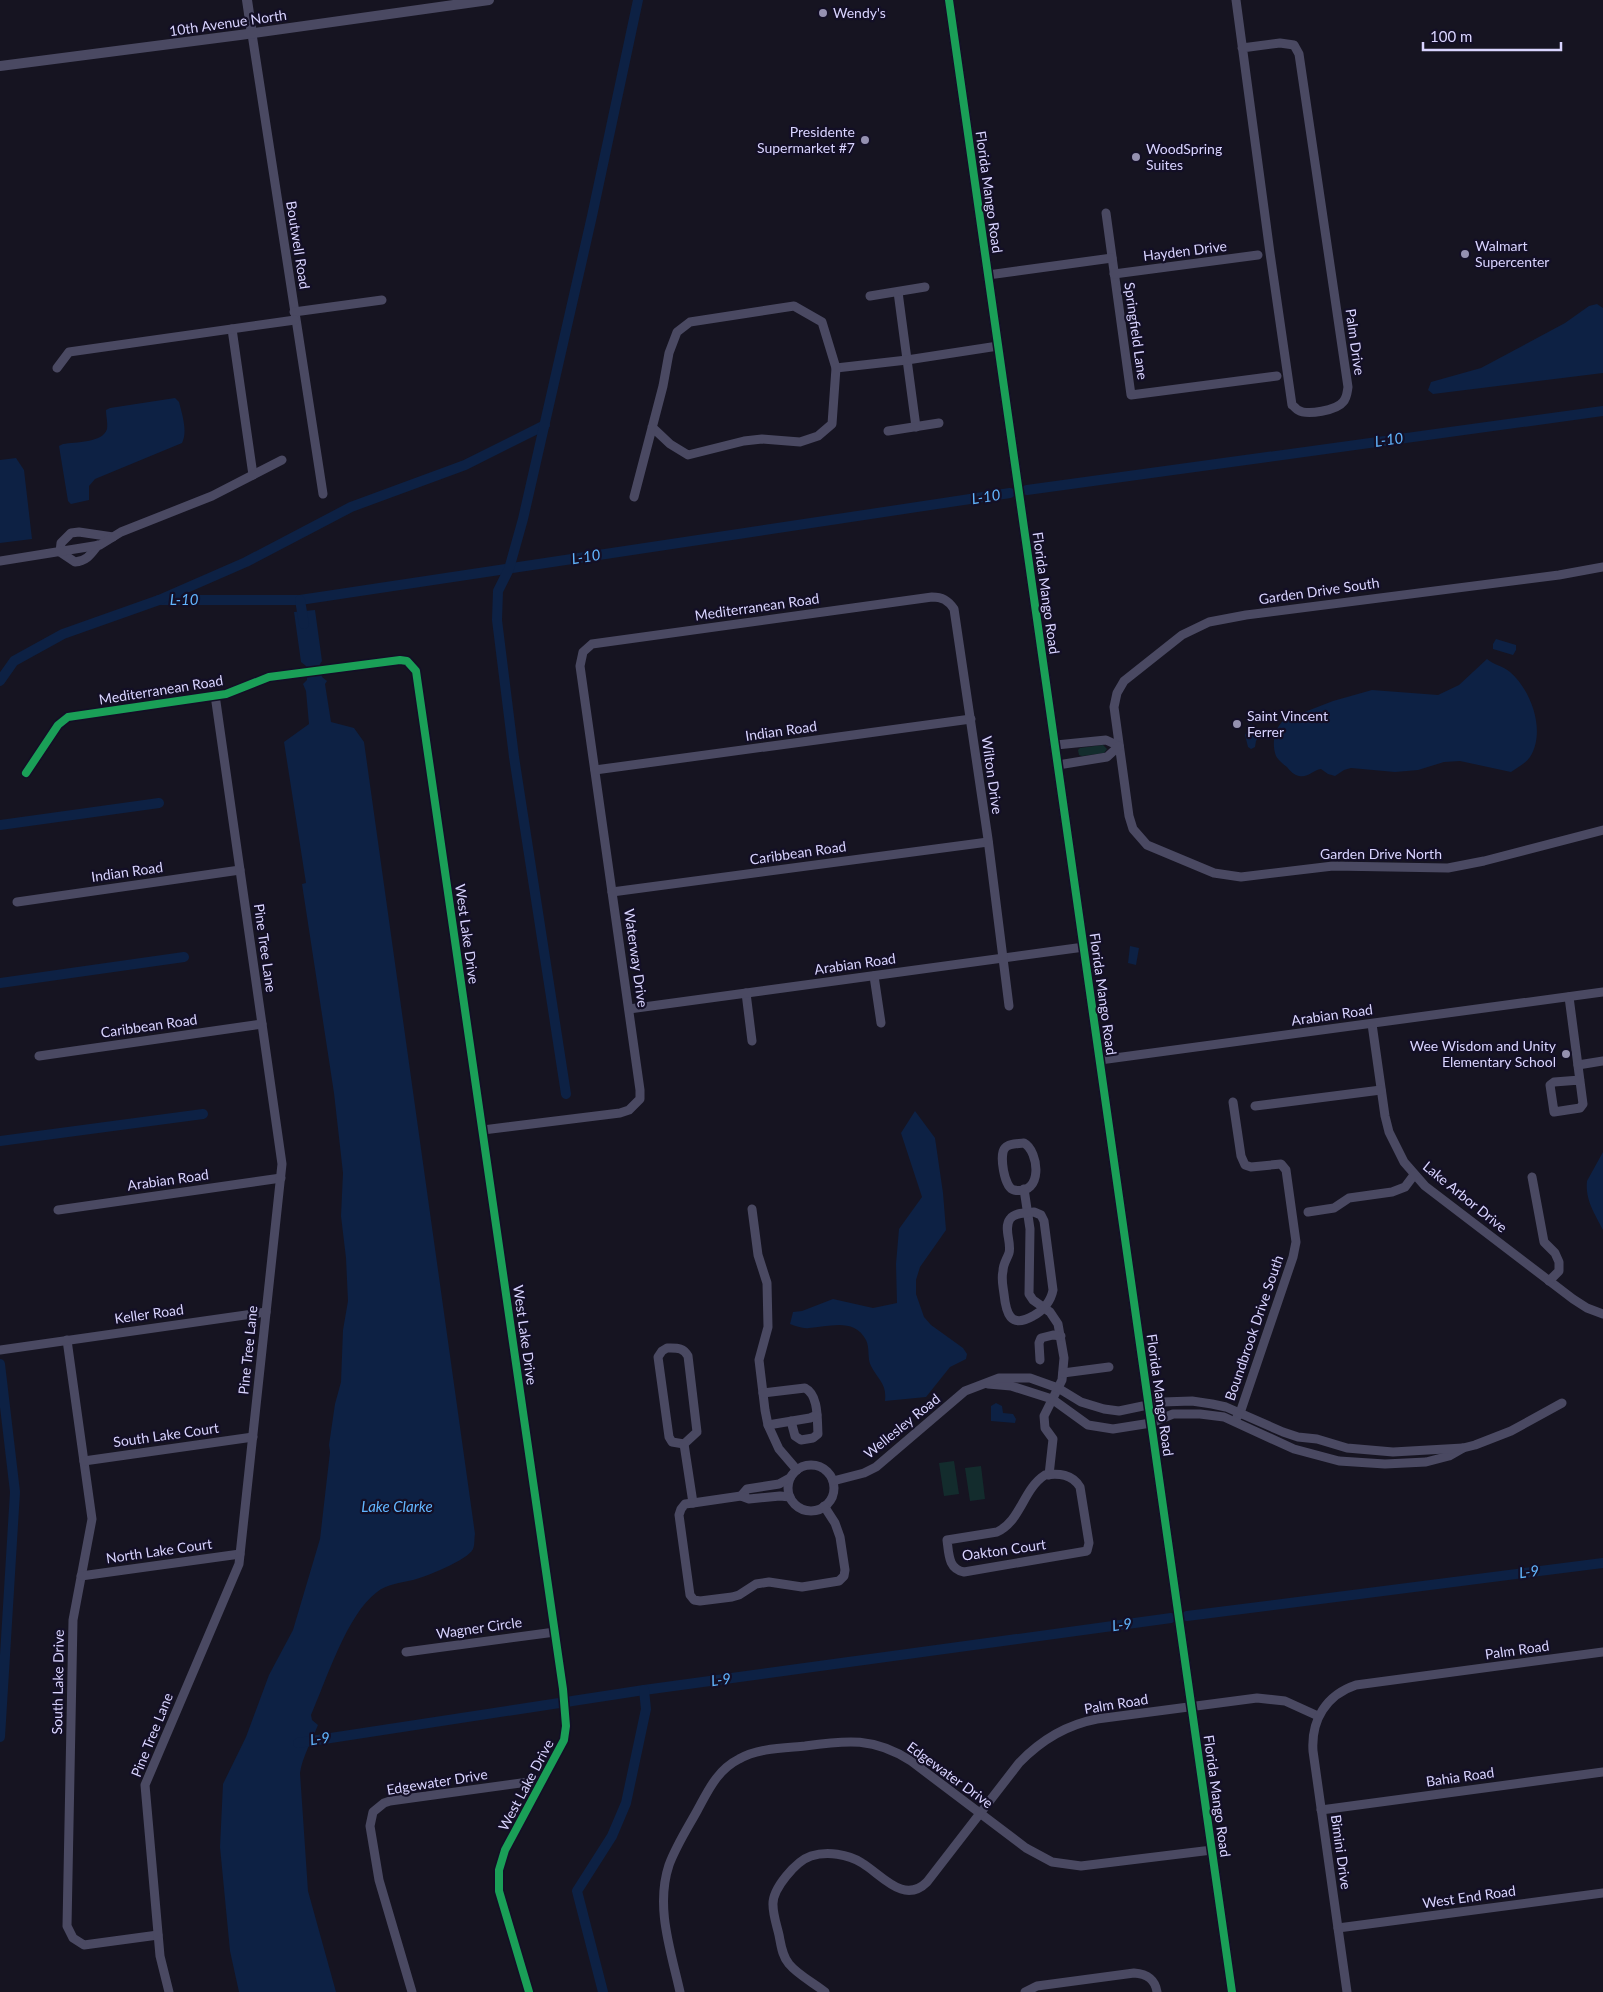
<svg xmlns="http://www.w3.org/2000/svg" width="1603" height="1992" font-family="Lato,sans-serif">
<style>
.green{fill:#132c2d}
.water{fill:#0d2144}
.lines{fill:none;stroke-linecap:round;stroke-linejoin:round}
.canal{stroke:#0d2144;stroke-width:10}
.minor{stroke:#4a4962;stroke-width:9}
.tertiary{stroke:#4a4962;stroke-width:10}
.cycleway-casing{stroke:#130f26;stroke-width:11}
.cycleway{stroke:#1a9f57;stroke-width:8}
.poi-dot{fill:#9591b1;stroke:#130f26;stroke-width:2}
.labels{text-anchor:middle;stroke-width:4.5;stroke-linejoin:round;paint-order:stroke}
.poi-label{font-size:14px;fill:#d9d4ff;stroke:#130f26;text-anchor:start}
.street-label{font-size:14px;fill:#d9d4ff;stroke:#130f26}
.water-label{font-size:15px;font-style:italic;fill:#62b6ff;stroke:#130f26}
</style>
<rect width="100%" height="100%" fill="#161421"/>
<g class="green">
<path d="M1103,745L1107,749L1104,753L1082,756L1079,755L1078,750L1080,748Z"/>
<path d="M954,1461L959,1494L944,1496L939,1463Z"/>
<path d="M981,1466L985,1499L970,1501L965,1468Z"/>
</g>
<g class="water">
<path d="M1597,304L1603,308V373L1433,394L1428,390L1431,382L1481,368L1565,323L1589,306Z"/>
<path d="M175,398L179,402C182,414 188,432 182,443L95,479L89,486V500L71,504L68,501L59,446L63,444C75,442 103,443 107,429C108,423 106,416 106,410L110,408Z"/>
<path d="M16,458L24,470L32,539L0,543V460Z"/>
<path d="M315,610L322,661L320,664L322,677L327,681L325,684L331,722L354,728L364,742L475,1534C474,1538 475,1545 473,1549C468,1560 425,1577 413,1580C400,1583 387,1584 377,1592C347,1614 326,1681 311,1715L312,1720L318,1725C312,1740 302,1758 300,1773L308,1891L336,1992H239L230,1951L220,1847L223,1784L246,1737L269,1675L293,1630L320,1539L330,1452L329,1445L335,1404L341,1382L343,1330L348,1301L346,1258L341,1216L343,1173L334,1093L302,884L306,883L284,742L309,724L306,691L303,684L307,680L306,666L301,662L294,612Z"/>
<path d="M1496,639L1516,645V650L1513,655L1493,649V644Z"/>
<path d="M1487,659C1494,665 1503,666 1510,672C1532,691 1546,732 1530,757C1526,763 1517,768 1511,772L1460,761L1444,762L1418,770L1395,772L1351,768L1344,770L1335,776L1328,774L1321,769C1313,770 1308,778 1299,776C1294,775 1290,771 1287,767C1283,764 1278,760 1276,756C1271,743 1275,728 1284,720L1333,701L1372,690L1438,695L1459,685Z"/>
<path d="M1251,724L1256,728L1260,729L1261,733L1256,741L1255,747L1251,749L1248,747L1245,735Z"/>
<path d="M1130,946L1139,948L1136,965L1128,963Z"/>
<path d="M915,1111L935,1138L943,1193L946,1230L920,1267L916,1280V1294L924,1317L931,1325L963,1348L967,1354L966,1359L950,1367L926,1397L885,1401C887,1383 878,1380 871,1366C867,1358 870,1348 866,1340C854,1317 828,1327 809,1328C803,1329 796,1326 790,1324L793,1312L802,1311L833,1299L873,1308L897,1303L896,1264L899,1229L922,1197L901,1133Z"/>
<path d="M1603,1152V1230C1595,1214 1585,1200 1587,1181Z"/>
<path d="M996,1403L1002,1406L1003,1413L1013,1414L1016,1419L1015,1423L991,1421V1406Z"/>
</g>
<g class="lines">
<g class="canal">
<path d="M1027,490L1603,411"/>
<path d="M159,600H300L1010,493"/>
<path d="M300,600L304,624"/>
<path d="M0,681L14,661L63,634L159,600L246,562L351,507L465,465L545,425"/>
<path d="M0,825L159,803"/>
<path d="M0,983L184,957"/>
<path d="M566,1094L514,757L497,620L498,591L509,569L523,519L592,216L638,0"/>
<path d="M0,1141L203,1114"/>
<path d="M0,1364L15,1492L0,1737"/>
<path d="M1187,1616L1603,1563"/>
<path d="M298,1743L644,1690L1171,1618"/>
<path d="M603,1992L577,1891L612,1836L626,1803L646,1709L644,1690"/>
</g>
<g class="minor">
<path d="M1236,0L1270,253L1292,405C1294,406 1296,409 1298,410C1307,416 1337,410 1343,402C1347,398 1347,393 1348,387L1299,54L1294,45L1280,43L1242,48"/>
<path d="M252,34L323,494"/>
<path d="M1106,213L1131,395L1277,376"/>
<path d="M1114,274L1258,255"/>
<path d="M988,275L1112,258"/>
<path d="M898,292L916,427"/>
<path d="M870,296L925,287"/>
<path d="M294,312L382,300"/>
<path d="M232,329L253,475"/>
<path d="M57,368L69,352L295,320"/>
<path d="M836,368L907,360L998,346"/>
<path d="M888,431L939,423"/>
<path d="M634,497L663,386L669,353L677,332L690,322L794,306L822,322L836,368L832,424L818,436L800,442L762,439L744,441L688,455L670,444L652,427"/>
<path d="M98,545C91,554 87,561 75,562L60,552L61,543L71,533L79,532L113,537"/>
<path d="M0,561L100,545L121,532L212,496L282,460"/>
<path d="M1603,567L1559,575L1246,615L1209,622L1182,635L1124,681L1117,693L1114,707L1129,816L1133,829L1147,845L1214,873L1241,877L1333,866L1448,868L1484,861L1603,830"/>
<path d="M1056,745L1106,740L1119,746"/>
<path d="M1058,765L1107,757L1119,746"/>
<path d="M595,770L971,719"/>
<path d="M26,773L58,725L68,717L226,694L269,677L400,660L407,661L416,671L563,1689L566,1726L564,1740L505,1850L499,1870V1891L529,1992"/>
<path d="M612,892L988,842"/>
<path d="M17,902L240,870"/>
<path d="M874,976L881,1023"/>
<path d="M746,993L752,1041"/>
<path d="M1569,997C1574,1033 1578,1068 1583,1104L1580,1108L1554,1112L1550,1085L1554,1082L1580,1080"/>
<path d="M629,1009L1084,947"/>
<path d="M1372,1024L1385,1116L1389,1132L1404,1162L1425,1186L1573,1299L1587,1308L1603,1314"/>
<path d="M39,1056L262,1024"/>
<path d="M1100,1060L1603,992"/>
<path d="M1578,1065L1603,1061"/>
<path d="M1233,1102L1241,1156L1245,1165L1251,1167L1281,1164L1286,1170L1296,1242L1293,1257L1240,1413L1237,1417"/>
<path d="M1255,1106L1381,1090"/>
<path d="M483,1130L620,1113L629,1110L640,1099V1090L580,666L583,652L592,644L932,597C942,597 948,600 954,609L988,839L1009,1006"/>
<path d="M1024,1143C1039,1151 1044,1196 1014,1190C1004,1188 999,1154 1005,1148C1009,1143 1018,1144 1024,1143Z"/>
<path d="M1532,1177L1544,1242L1555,1253L1559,1262V1271L1549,1281"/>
<path d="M1024,1189L1030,1229L1029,1294L1033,1300L1050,1312L1058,1324L1064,1358L1062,1380L1044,1416L1045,1428L1053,1439L1049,1475"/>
<path d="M752,1209L758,1255L767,1283L768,1327L759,1360L765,1410L768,1425L779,1449L797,1470"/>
<path d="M58,1210L281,1178"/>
<path d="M1034,1212L1041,1215L1044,1221L1053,1290C1051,1301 1043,1311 1033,1316C1010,1329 1006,1313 1004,1294C1003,1286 1001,1279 1003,1271C1003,1264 1007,1259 1009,1253C1012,1243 1003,1228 1010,1219C1015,1212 1026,1213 1034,1212Z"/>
<path d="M1308,1212L1334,1208L1349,1198L1392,1192L1405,1187L1414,1175"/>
<path d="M67,1340L92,1519L73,1620L67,1926L73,1938L84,1945L158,1935"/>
<path d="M667,1348C677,1348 683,1347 688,1356L697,1432L684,1444L672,1442L669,1437L658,1357L662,1351Z"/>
<path d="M0,1350L266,1312"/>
<path d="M1040,1360L1039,1343L1041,1338L1053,1335L1061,1336"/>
<path d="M1063,1373L1109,1367"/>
<path d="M988,1384L1011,1386L1052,1399L1088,1425L1113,1429L1151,1423L1173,1414H1200L1224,1417L1294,1449L1339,1461L1385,1464L1426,1462L1449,1456L1463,1448"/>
<path d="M763,1393L805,1388C819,1395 817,1420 818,1434L813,1438L801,1440L795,1436L791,1421"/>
<path d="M768,1425L810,1418L817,1415"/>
<path d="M684,1444L693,1503"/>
<path d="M84,1461L253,1437"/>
<circle cx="811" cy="1488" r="23"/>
<path d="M1045,1475C1059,1473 1072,1474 1080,1487L1089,1543L1087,1551L964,1572C948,1569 949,1554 947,1540L997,1532C1021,1521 1023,1489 1045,1475Z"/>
<path d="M833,1481L864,1473L876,1467L965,1391L999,1378H1030L1058,1388L1081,1402L1104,1409L1119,1411L1162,1402L1192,1401L1212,1404L1226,1407L1283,1432L1298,1437L1317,1439L1347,1448L1393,1452L1463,1448L1475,1445L1511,1431L1562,1403"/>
<path d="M741,1496L747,1489L779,1484L790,1478"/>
<path d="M790,1497L780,1496L749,1499L741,1496L693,1503L685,1504L681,1509L679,1515L690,1595L694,1600L700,1601L732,1597L739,1595L756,1584L769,1582L802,1587L839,1581L844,1576L845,1570L840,1537L835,1523L824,1506"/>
<path d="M81,1576L240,1554"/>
<path d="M406,1652L555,1632"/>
<path d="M1321,1810L1603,1772"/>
<path d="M1338,1928L1603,1893"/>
<path d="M169,1992L160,1956L145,1785L239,1564L282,1164L215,695"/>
<path d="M412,1992L379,1880L370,1826L373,1812L384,1803L390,1801L543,1780"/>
<path d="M680,1992C671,1951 655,1907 669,1865C676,1846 687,1829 697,1811C708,1791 717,1770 739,1759C758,1748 784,1748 805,1746C847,1740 874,1737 911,1761L1026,1848L1052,1862L1081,1866L1212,1850"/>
<path d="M825,1992C814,1983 798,1975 789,1964C782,1956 781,1945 779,1935C777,1926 773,1915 773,1905C772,1889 796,1861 811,1856C827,1851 848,1854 862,1863C882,1875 904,1905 927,1882L1019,1763C1041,1740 1065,1725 1097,1719L1257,1698L1285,1701L1318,1716"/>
<path d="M1025,1992L1037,1986L1134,1973C1147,1974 1155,1979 1157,1992"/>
<path d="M1347,1992L1313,1751C1311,1720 1326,1695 1356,1685L1603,1652"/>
</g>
<g class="tertiary">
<path d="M247,0L252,34"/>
<path d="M949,0L1232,1992"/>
<path d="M0,66L240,35L489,0"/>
</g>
<defs>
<g id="cycleway">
<path d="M949,0L1232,1992"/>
<path d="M26,773L58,725L68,717L226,694L269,677L400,660L407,661L416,671L563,1689L566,1726L564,1740L505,1850L499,1870V1891L529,1992"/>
</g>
</defs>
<use href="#cycleway" class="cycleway-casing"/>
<use href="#cycleway" class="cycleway"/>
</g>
<g class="poi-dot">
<circle cx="823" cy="13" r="5"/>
<circle cx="865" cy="140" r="5"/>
<circle cx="1136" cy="157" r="5"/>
<circle cx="1465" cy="254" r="5"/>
<circle cx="1237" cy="724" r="5"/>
<circle cx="1566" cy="1054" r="5"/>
</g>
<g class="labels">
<g class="poi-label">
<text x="833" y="18">Wendy's</text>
<text x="855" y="137" text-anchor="end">Presidente<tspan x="855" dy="16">Supermarket #7</tspan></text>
<text x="1146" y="154">WoodSpring<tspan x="1146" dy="16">Suites</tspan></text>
<text x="1475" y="251">Walmart<tspan x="1475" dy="16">Supercenter</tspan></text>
<text x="1247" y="721">Saint Vincent<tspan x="1247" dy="16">Ferrer</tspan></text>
<text x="1556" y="1051" text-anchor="end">Wee Wisdom and Unity<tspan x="1556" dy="16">Elementary School</tspan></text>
</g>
<g class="street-label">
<text transform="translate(228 23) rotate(-8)" y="5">10th Avenue North</text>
<text transform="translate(989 192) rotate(82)" y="5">Florida Mango Road</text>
<text transform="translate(298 245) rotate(81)" y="5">Boutwell Road</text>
<text transform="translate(1185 251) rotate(-7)" y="5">Hayden Drive</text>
<text transform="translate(1136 331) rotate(82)" y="5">Springfield Lane</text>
<text transform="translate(1355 342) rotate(82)" y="5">Palm Drive</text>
<text transform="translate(1319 591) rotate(-8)" y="5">Garden Drive South</text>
<text transform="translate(1046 593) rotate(82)" y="5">Florida Mango Road</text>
<text transform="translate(757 607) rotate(-8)" y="5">Mediterranean Road</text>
<text transform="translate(161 690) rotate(-9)" y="5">Mediterranean Road</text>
<text transform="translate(781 731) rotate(-8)" y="5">Indian Road</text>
<text transform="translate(992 775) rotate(82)" y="5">Wilton Drive</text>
<text transform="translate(798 853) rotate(-8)" y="5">Caribbean Road</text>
<text x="1381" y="859">Garden Drive North</text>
<text transform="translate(127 872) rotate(-8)" y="5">Indian Road</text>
<text transform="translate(467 934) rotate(82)" y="5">West Lake Drive</text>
<text transform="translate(265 948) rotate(82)" y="5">Pine Tree Lane</text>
<text transform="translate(636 958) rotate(82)" y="5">Waterway Drive</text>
<text transform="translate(855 964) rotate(-8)" y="5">Arabian Road</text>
<text transform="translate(1103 994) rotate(82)" y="5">Florida Mango Road</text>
<text transform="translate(1332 1015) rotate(-8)" y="5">Arabian Road</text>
<text transform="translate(149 1026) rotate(-8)" y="5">Caribbean Road</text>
<text transform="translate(168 1180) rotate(-8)" y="5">Arabian Road</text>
<text transform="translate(1465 1197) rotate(39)" y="5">Lake Arbor Drive</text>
<text transform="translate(149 1314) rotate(-8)" y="5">Keller Road</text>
<text transform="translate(1254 1328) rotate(-71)" y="5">Boundbrook Drive South</text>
<text transform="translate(525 1335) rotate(82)" y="5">West Lake Drive</text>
<text transform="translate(248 1350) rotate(-84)" y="5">Pine Tree Lane</text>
<text transform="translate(1160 1395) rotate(82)" y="5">Florida Mango Road</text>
<text transform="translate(902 1426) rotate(-39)" y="5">Wellesley Road</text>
<text transform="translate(166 1435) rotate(-8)" y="5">South Lake Court</text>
<text transform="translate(1004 1550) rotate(-8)" y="5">Oakton Court</text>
<text transform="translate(159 1551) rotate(-8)" y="5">North Lake Court</text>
<text transform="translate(479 1628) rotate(-8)" y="5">Wagner Circle</text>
<text transform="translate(1517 1650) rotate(-8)" y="5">Palm Road</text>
<text transform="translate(58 1682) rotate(-89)" y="5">South Lake Drive</text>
<text transform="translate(1116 1704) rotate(-9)" y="5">Palm Road</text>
<text transform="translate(152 1735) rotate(-68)" y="5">Pine Tree Lane</text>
<text transform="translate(950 1775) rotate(36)" y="5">Edgewater Drive</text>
<text transform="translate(1460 1777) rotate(-8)" y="5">Bahia Road</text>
<text transform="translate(437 1782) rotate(-9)" y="5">Edgewater Drive</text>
<text transform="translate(526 1785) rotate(-62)" y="5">West Lake Drive</text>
<text transform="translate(1217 1796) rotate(82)" y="5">Florida Mango Road</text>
<text transform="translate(1341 1852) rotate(82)" y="5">Bimini Drive</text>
<text transform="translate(1469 1897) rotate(-8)" y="5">West End Road</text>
</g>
<g class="water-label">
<text transform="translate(1389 440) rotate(-8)" y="5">L-10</text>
<text transform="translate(986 497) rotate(-9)" y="5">L-10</text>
<text transform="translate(586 557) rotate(-9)" y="5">L-10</text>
<text x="184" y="605">L-10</text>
<text x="397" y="1512">Lake Clarke</text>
<text transform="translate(1529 1572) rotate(-7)" y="5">L-9</text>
<text transform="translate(1122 1625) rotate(-8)" y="5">L-9</text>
<text transform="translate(721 1680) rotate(-8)" y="5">L-9</text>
<text transform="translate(320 1739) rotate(-8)" y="5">L-9</text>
</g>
</g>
<path d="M1423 42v8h138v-8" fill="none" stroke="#d9d4ff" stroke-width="2.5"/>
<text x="1430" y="42" font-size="15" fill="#d9d4ff" stroke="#130f26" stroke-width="4" paint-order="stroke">100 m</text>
</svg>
